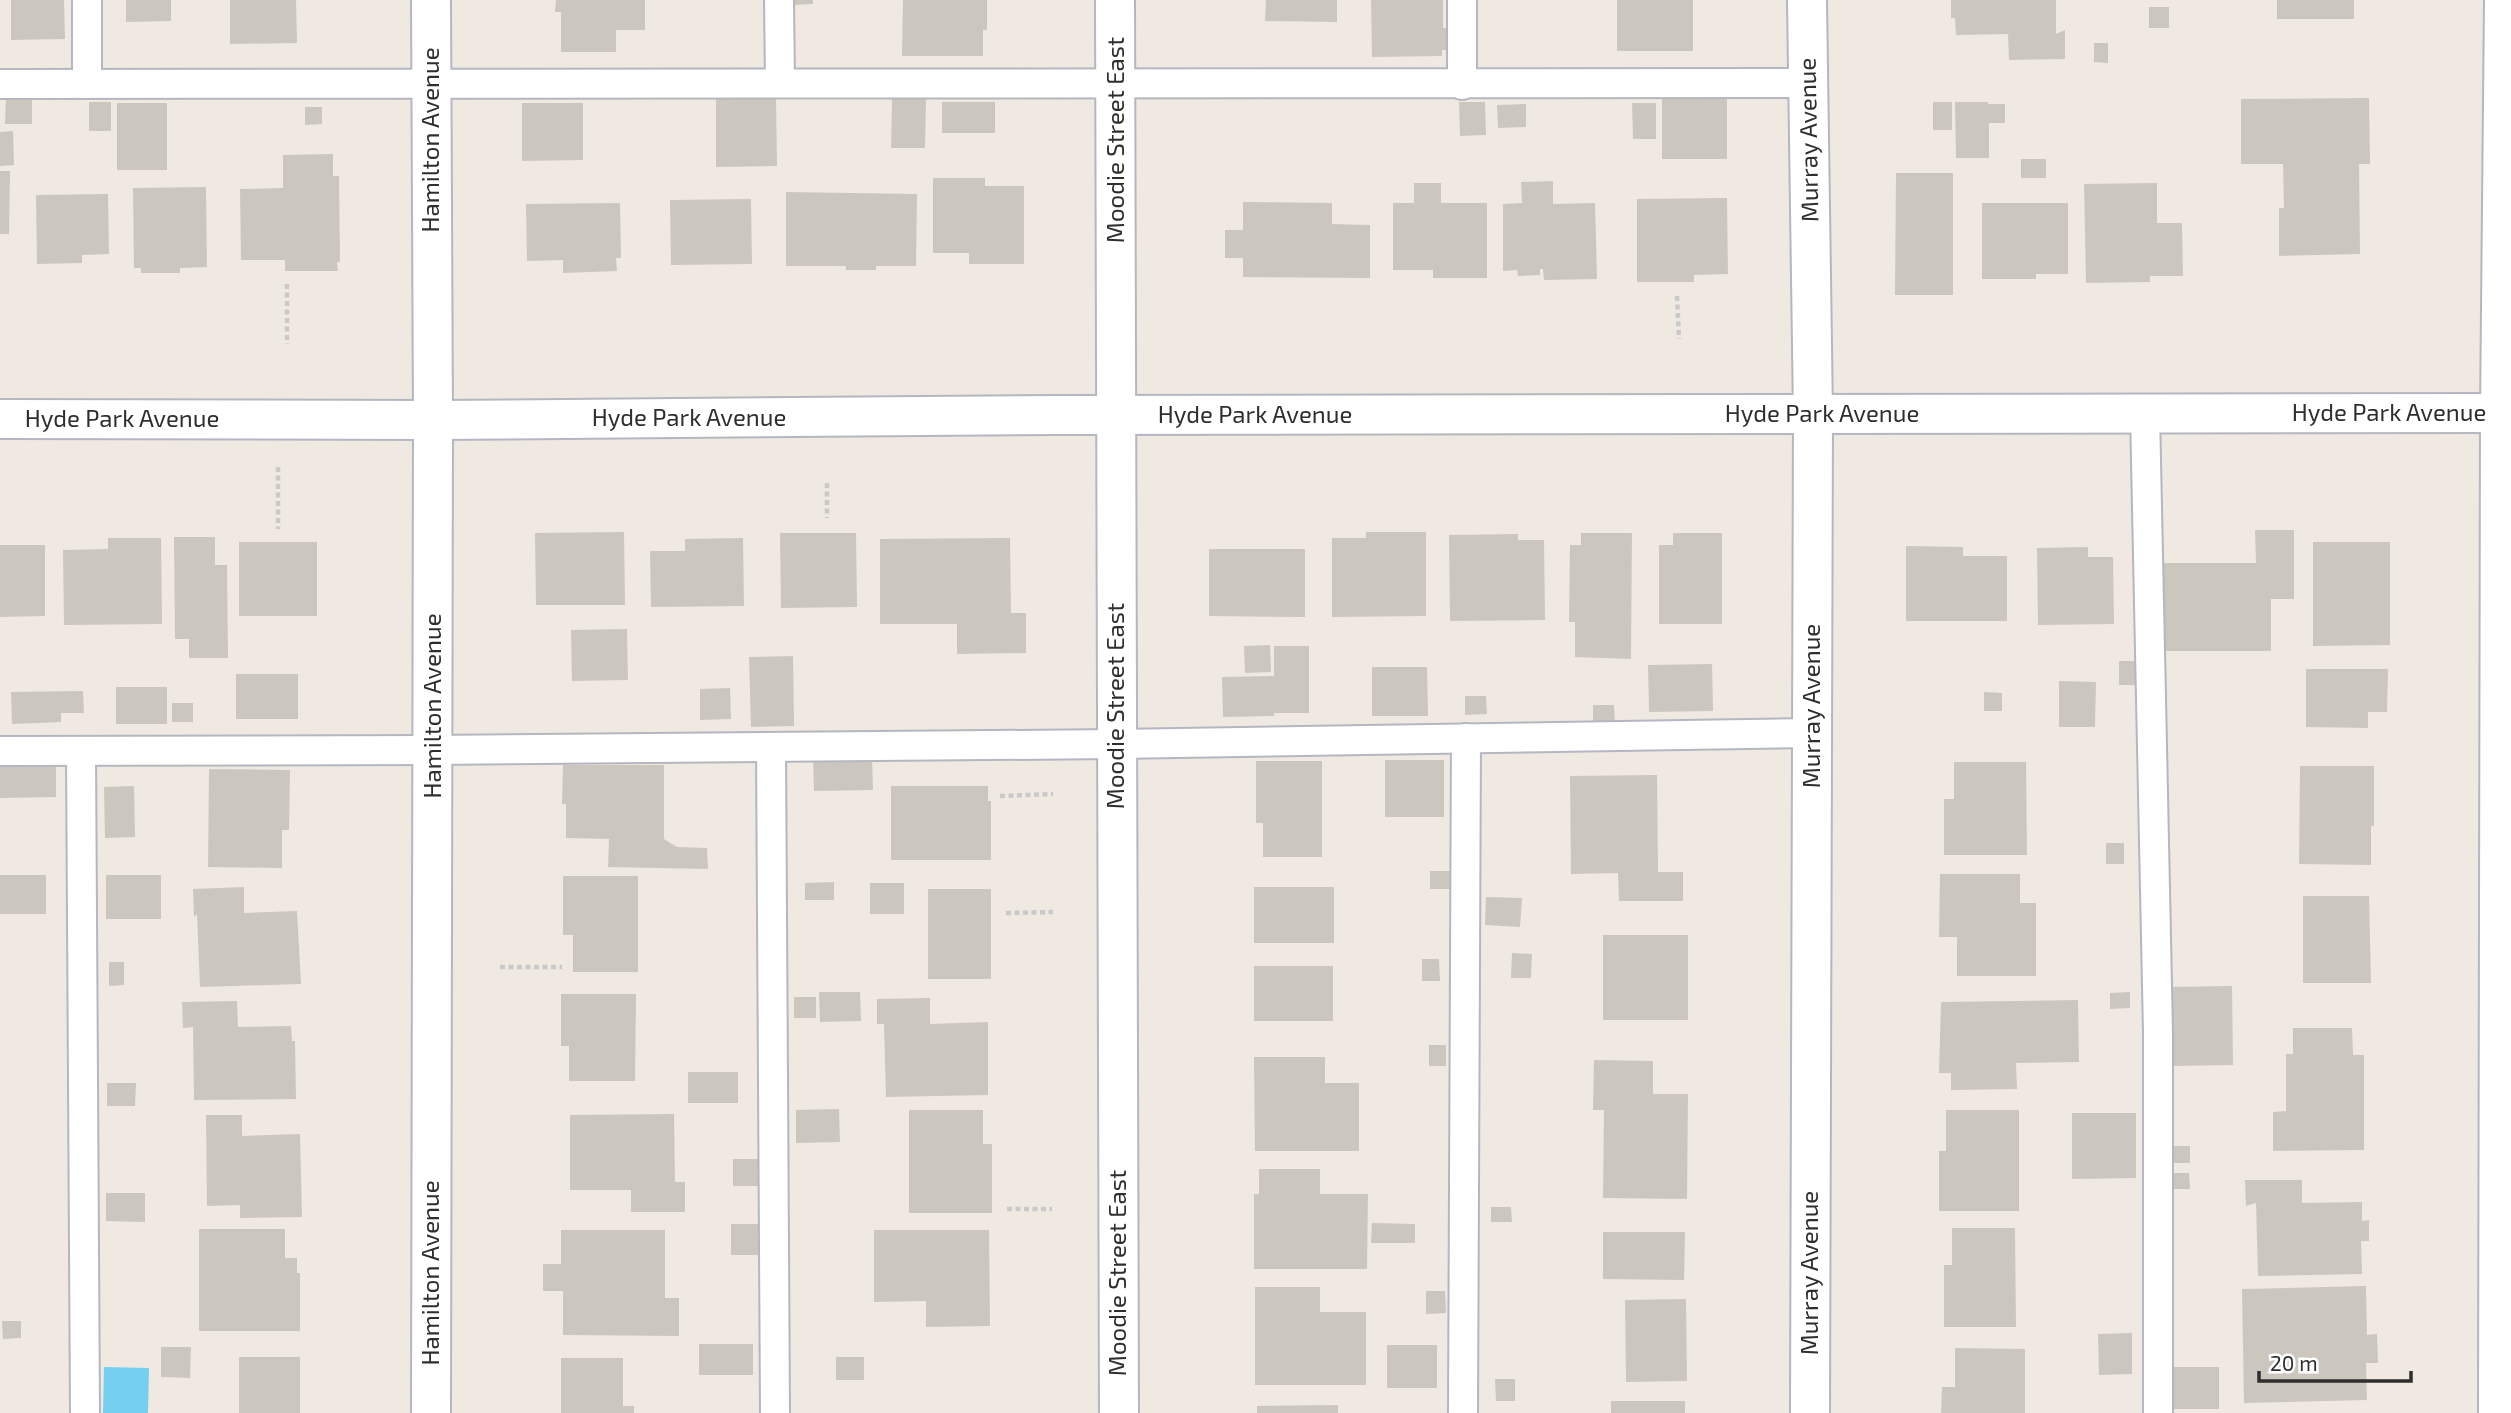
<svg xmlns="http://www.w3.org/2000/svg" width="2511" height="1413" font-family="'Exo 2',sans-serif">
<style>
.water{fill:#75cff0}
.building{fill:#cbc7bf}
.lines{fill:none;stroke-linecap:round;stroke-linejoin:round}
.lane-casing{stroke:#b4b7c1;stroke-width:32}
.street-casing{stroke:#b4b7c1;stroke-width:42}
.path{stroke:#c9c9c9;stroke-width:4.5;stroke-dasharray:5 3.5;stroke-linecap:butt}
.lane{stroke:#fff;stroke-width:28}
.street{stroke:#fff;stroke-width:38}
.labels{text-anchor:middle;stroke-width:5;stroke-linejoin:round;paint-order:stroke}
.street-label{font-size:24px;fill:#2e2e2e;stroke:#fff}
</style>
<rect width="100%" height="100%" fill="#efe9e1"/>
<path class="water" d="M104,1367L149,1368L148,1413H103Z"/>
<g class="building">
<path d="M11,0H64L65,39L11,40Z"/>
<path d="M126,0H171V21L126,22Z"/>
<path d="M230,0H296L297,43L230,44Z"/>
<path d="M556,0H645V30H616V52H561V12H555Z"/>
<path d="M794,0H813V4L794,5Z"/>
<path d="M903,0H987V30H983V56H902Z"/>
<path d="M1266,0H1337V22L1265,21Z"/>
<path d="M1371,0H1443V28H1454V50H1442V56L1372,57Z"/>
<rect x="1617" y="0" width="76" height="51"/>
<path d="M1951,0H2056V34L2065,30V59L2009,60L2008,34L1956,35L1955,18H1951Z"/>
<rect x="2277" y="0" width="77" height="19"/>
<rect x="2149" y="7" width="20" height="21"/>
<path d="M2094,43H2108V63L2094,62Z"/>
<path d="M6,96H32V124H5Z"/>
<path d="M892,98L926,99L925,148H891Z"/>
<rect x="1662" y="98" width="65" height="61"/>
<path d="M2369,98L2370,164H2359L2360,254L2279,256V208H2284L2283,164H2241V99Z"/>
<path d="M716,99H776L777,166L716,167Z"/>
<rect x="89" y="102" width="22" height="29"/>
<rect x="942" y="102" width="53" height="31"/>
<path d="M1459,102H1485L1486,135L1460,136Z"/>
<rect x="1933" y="102" width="19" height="28"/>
<path d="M1955,102H1988V104H2005V123H1989V158H1956Z"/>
<rect x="117" y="103" width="50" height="67"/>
<path d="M522,103H583V160L522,161Z"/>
<path d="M1632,103H1656V139H1633Z"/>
<path d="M1526,104V127L1498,128L1497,105Z"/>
<path d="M305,107H322V124L305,125Z"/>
<path d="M13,131L14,165L0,166V132Z"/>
<path d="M333,154V176H339L340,262H337L338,271H285V260H241L240,189L283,188V155Z"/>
<rect x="2021" y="159" width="25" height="19"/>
<path d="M0,171H10L9,234H0Z"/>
<path d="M1896,173H1953V295H1895Z"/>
<path d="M933,178H985V186H1024V264H969V253H933Z"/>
<path d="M1553,181V204L1595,203L1597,279L1544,280L1543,269H1540V275L1518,276L1517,270L1503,271V204L1522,203L1521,182Z"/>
<path d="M1414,183H1441V203H1487V278H1433V270H1393V203H1414Z"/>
<path d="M2157,183V223H2182L2183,276H2150V282L2086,283L2084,184Z"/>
<path d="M206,187L207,267L180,268V273H141V268H134L133,188Z"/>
<path d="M786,192L917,194L916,266H876V270H846V266H786Z"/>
<path d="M108,194L109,254L82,255V263L37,264L36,195Z"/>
<path d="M1727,198L1728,274L1694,275V282H1637V199Z"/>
<path d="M751,199L752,264L671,265L670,200Z"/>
<path d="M1243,202L1332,203V224L1370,225V278L1243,277V258H1225V230H1243Z"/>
<path d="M620,203L621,258H616L617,271L563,273V260L527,261L526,204Z"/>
<path d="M1982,203H2068V274H2036V279H1982Z"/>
<path d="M2255,530H2294V599H2271V651H2158V581H2163V563H2256Z"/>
<path d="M624,532L625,605H536L535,533Z"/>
<path d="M1366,532H1426V616L1332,617V538H1366Z"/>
<path d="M780,533H856L857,607L781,608Z"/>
<path d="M1581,533H1632L1631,659L1575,657V622H1569L1570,545H1581Z"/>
<path d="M1673,533H1722V624H1659V545H1673Z"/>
<path d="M1518,534V540H1544L1545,620L1450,621L1449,535Z"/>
<path d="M174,537H215V565H227L228,658H189V639H175Z"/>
<path d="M108,538H161L162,624L64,625L63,550L108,549Z"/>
<path d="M743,538L744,606L651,607L650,551H685V539Z"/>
<path d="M1010,538L1011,613H1026V653L957,654V624H880V539Z"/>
<rect x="239" y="542" width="78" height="74"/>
<path d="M2313,542H2390V645L2313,646Z"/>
<path d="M0,545H45V616L0,617Z"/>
<path d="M1906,546L1963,547V556H2007V621H1906Z"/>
<path d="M2088,547V557H2113L2114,624L2038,625L2037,548Z"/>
<path d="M1209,549H1305V617L1209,616Z"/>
<path d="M627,629L628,680L572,681L571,630Z"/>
<path d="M1270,645L1271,672L1245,673L1244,646Z"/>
<path d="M1274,646H1309V713H1274V716L1223,717L1222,677L1274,676Z"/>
<path d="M793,656L794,726L751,727L749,657Z"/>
<rect x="2119" y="661" width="16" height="24"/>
<path d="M1712,664L1713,711L1649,712L1648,665Z"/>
<path d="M1372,667H1427L1428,716H1372Z"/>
<path d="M2306,669H2388L2387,712H2368V728L2306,727Z"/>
<rect x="236" y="674" width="62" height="45"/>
<path d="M2059,681L2096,682L2095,727H2059Z"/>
<rect x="116" y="687" width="51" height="37"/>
<path d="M730,688L731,719L700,720V689Z"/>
<path d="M83,691L84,713H61V722L12,724L11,692Z"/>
<path d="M1984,692L2002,693V711H1984Z"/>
<path d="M1465,696H1486L1487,714L1465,715Z"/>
<rect x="172" y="703" width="21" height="19"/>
<path d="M1593,705H1614L1615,725L1593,726Z"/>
<path d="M872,757L873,790L814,791L813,759Z"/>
<rect x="1385" y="760" width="59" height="57"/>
<path d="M1256,761H1322V857H1263V823H1256Z"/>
<path d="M1954,762H2026L2027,855H1944V799H1954Z"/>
<path d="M56,765V797L0,798V766Z"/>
<path d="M563,765H664V839L677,847L707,848L708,869L608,867L609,839L566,838V804H562Z"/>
<path d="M2300,766H2374V826H2371V865L2299,864Z"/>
<path d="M209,769L290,770L289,830H282V868L208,867Z"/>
<path d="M1657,775L1658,872H1683V901H1619L1618,873L1571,874L1570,776Z"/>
<path d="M134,786L135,837L105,838L104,787Z"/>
<path d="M891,786H988V801H991V860H891Z"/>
<rect x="2106" y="843" width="18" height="21"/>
<rect x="1430" y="871" width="20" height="18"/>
<path d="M1940,874H2020V903H2036V976H1957V937H1939Z"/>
<rect x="0" y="875" width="46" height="39"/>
<rect x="106" y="875" width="55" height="44"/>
<path d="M563,876H638V972H573V935H563Z"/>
<path d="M834,882V900H805V883Z"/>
<rect x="870" y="883" width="34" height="31"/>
<path d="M244,887V913L297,911L301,984L200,987L197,914L194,917L193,889Z"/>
<rect x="1254" y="887" width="80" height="56"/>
<rect x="928" y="889" width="63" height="90"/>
<path d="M2303,896H2369L2371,983H2303Z"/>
<path d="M1486,897L1522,898L1520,927L1485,925Z"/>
<rect x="1603" y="935" width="85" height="85"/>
<path d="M1512,953L1532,954L1531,978H1511Z"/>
<path d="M1422,959H1439L1440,981H1422Z"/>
<path d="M109,962H124V985L109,986Z"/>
<rect x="1254" y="966" width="79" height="55"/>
<path d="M2232,986L2233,1065L2169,1066L2167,987Z"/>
<path d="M819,992H860L861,1021L820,1022Z"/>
<path d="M2130,992V1008L2110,1009V993Z"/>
<path d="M561,994H636L635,1081H569V1046H561Z"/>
<rect x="794" y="997" width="22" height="21"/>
<path d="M930,998V1024L988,1022V1095L886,1097L884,1024H877V999Z"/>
<path d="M2078,1000L2079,1062L2016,1063L2017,1089L1951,1090V1073H1939L1941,1002Z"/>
<path d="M237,1001L238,1027L291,1026L292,1041H295L296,1099L194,1100L193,1027L183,1028L182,1002Z"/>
<path d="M2293,1028H2352L2353,1055H2364V1150L2273,1151V1112L2286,1111V1054H2293Z"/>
<rect x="1429" y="1045" width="17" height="21"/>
<path d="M1254,1057H1325V1083H1359V1151H1255Z"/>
<path d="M1594,1060L1653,1061V1094H1688L1687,1199L1603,1198L1604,1110H1593Z"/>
<rect x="688" y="1072" width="50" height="31"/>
<path d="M107,1083H136L135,1106H107Z"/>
<path d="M839,1109L840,1142L796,1143V1110Z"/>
<path d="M909,1110H983V1144H992V1213H909Z"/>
<path d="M1946,1110H2019V1211H1939V1151H1946Z"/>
<path d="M2072,1113H2136V1178L2072,1179Z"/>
<path d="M674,1114L675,1182H685V1212H631V1190H570V1115Z"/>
<path d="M206,1115H242V1136L300,1134L302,1217L240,1218V1205L207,1206Z"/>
<rect x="2172" y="1146" width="18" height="17"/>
<rect x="733" y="1159" width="27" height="27"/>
<path d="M1259,1169H1320V1194H1368L1367,1269H1254V1194H1259Z"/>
<path d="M2172,1173H2189L2190,1189H2173Z"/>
<path d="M2245,1180H2302V1203L2362,1202V1221L2369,1220V1241H2361L2362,1274L2258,1276L2256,1203L2246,1206Z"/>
<path d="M106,1193H145V1222L106,1221Z"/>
<path d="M1491,1207H1511L1512,1222H1491Z"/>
<path d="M1372,1223L1415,1224V1243H1371Z"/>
<rect x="731" y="1224" width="27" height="31"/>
<path d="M1952,1228H2015L2016,1327H1944V1265H1952Z"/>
<path d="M199,1229H285V1258H297V1273H300V1331H199Z"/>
<path d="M561,1230H665V1298H679V1336L563,1335V1291H543V1264H561Z"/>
<path d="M874,1230H989L990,1326L926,1327V1301L874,1302Z"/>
<path d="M1603,1232H1685L1684,1280L1603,1279Z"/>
<path d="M2366,1286L2367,1335L2377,1334L2378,1363H2366L2367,1400L2244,1403L2242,1289Z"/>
<path d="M1255,1287H1320V1312H1366V1385H1255Z"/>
<path d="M1426,1291H1445L1446,1313L1426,1314Z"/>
<path d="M1686,1299L1687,1381L1626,1382L1625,1300Z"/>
<path d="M2,1321H21V1338L3,1339Z"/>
<path d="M2132,1333V1374L2099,1375L2098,1334Z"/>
<rect x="699" y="1344" width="54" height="31"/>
<rect x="1387" y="1345" width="50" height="43"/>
<path d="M161,1347H191L190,1378L161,1377Z"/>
<path d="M1955,1348L2025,1349V1413H1941L1942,1387H1955Z"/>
<rect x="239" y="1357" width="61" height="56"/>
<rect x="836" y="1357" width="28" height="23"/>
<path d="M561,1358H623V1406H634V1413H561Z"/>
<rect x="2168" y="1367" width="51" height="42"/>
<path d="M1495,1379H1515V1401H1496Z"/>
<rect x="1611" y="1401" width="74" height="12"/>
<path d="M1338,1405V1413H1257V1406Z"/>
</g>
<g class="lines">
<defs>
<g id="lane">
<path d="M779,0L780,83"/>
<path d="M0,84L1809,83"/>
<path d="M87,84V0"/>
<path d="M1462,85V0"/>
<path d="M2145,412L2158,1033V1413"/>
<path d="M771,747L775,1413"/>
<path d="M0,751L433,750L1116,744L1812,733"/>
<path d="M81,751L85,1413"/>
<path d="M1463,1413L1466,738"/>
</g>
<g id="street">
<path d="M431,0L433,420L431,1413"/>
<path d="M1115,0L1119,1413"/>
<path d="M1807,0L1813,414L1810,1413"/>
<path d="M0,419L433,420L1054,415L2511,413"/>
<path d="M2498,1413L2500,413L2504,0"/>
</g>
</defs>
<use href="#lane" class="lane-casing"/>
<use href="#street" class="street-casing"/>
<g class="path">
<path d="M287,284V344"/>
<path d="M1677,296L1679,339"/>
<path d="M278,467V529"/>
<path d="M827,483V518"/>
<path d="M1000,796L1053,794"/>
<path d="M1006,913L1053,912"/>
<path d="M500,967H562"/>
<path d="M1007,1209H1052"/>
</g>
<use href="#lane" class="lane"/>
<use href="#street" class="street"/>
</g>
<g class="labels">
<g class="street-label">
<text transform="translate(431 140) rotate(-90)" y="8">Hamilton Avenue</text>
<text transform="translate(1116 140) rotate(-90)" y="8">Moodie Street East</text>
<text transform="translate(1809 140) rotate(-91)" y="8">Murray Avenue</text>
<text x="2389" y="421">Hyde Park Avenue</text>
<text x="1822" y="422">Hyde Park Avenue</text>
<text x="1255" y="423">Hyde Park Avenue</text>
<text x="689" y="426">Hyde Park Avenue</text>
<text x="122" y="427">Hyde Park Avenue</text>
<text transform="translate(433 706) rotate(-90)" y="8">Hamilton Avenue</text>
<text transform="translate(1116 706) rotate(-90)" y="8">Moodie Street East</text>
<text transform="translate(1812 706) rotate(-90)" y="8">Murray Avenue</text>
<text transform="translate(431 1273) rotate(-90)" y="8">Hamilton Avenue</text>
<text transform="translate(1118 1273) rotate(-90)" y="8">Moodie Street East</text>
<text transform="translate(1810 1273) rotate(-90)" y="8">Murray Avenue</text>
</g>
</g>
<path d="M2259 1371v10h152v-10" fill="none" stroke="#2e2e2e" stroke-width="3.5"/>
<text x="2270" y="1371" font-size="21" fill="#2e2e2e" stroke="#ffffff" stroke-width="5" paint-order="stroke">20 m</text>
</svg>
